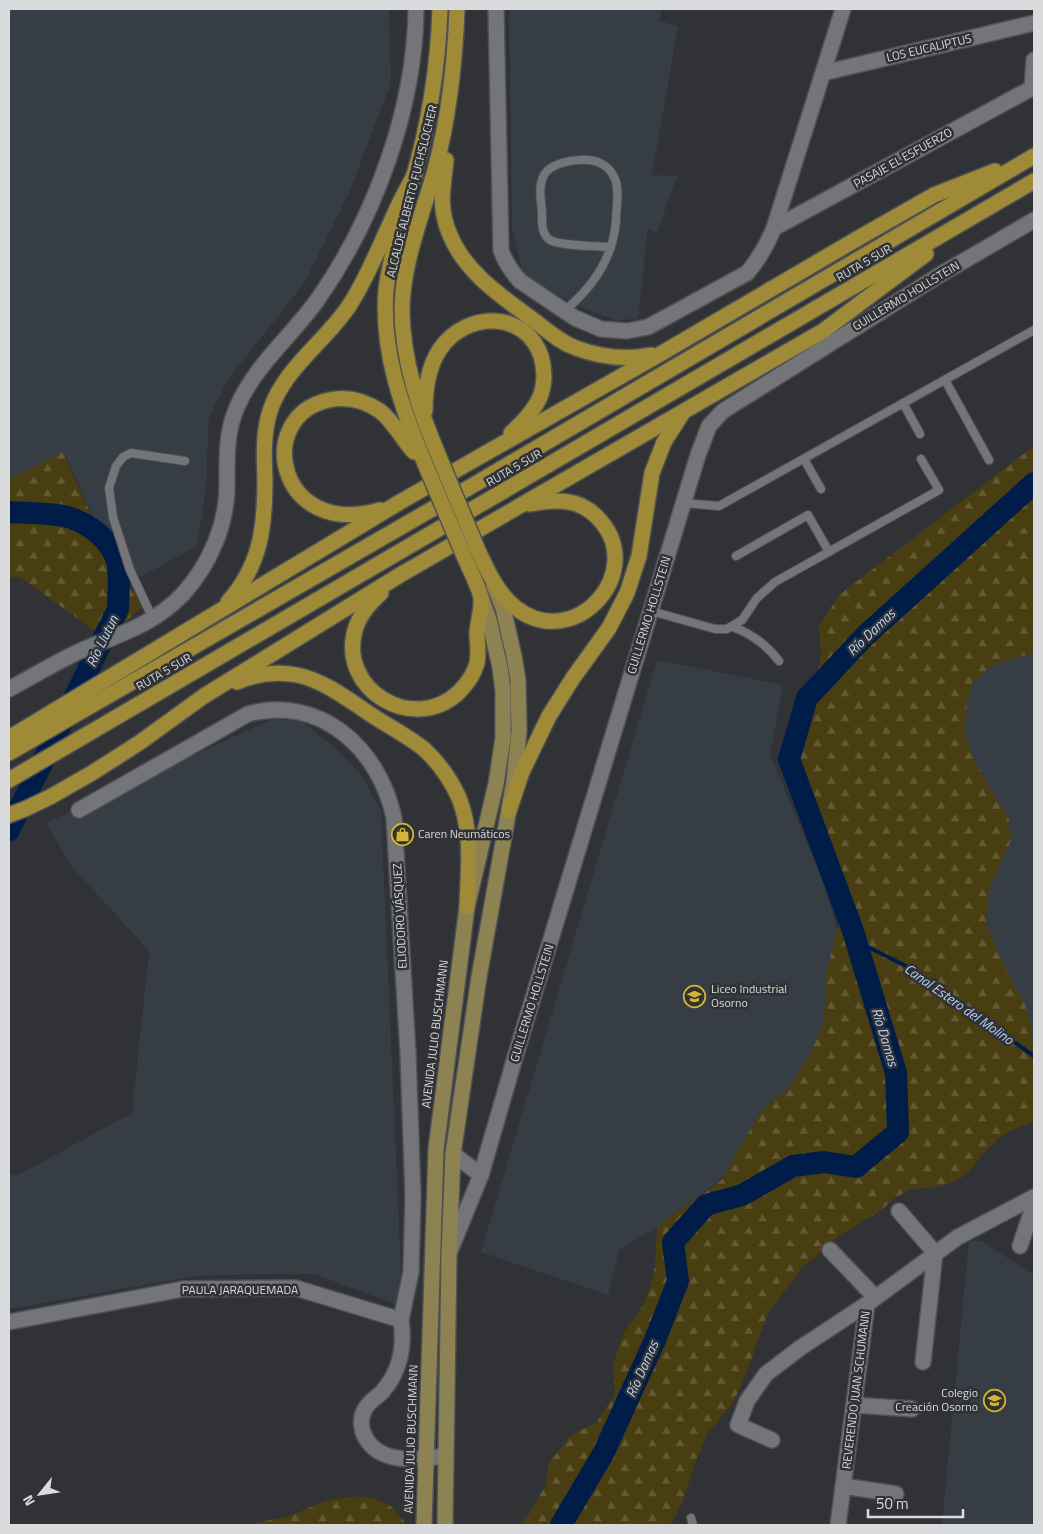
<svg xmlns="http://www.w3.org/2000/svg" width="1043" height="1534" font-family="'Titillium Web',sans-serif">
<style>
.built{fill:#373d45}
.forest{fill:url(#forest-firs)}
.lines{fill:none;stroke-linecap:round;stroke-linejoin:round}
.stream{stroke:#001d4a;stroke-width:4}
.river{stroke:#001d4a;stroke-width:22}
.lane-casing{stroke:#4e5053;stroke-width:10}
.street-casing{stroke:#4e5053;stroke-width:18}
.secondary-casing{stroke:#4e5053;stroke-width:18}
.primary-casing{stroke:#4e5053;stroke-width:18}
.highway-casing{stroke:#4e5053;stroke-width:18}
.lane{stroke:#737578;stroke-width:8}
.street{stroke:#737578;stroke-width:15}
.secondary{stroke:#737578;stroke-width:15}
.primary{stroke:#8d8251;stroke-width:15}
.highway{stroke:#9e8a37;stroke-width:15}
.highway-bridge-casing{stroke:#4e5053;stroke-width:18;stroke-linecap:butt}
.highway-bridge{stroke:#9e8a37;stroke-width:15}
.labels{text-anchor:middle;stroke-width:5;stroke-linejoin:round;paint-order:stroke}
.street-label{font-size:12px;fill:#dadbdd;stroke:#303235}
.poi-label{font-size:12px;fill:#dadbdd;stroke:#303235;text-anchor:start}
.water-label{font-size:14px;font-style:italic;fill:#b9d3f7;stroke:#303235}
</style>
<defs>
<pattern id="forest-firs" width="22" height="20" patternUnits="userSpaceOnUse" patternTransform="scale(1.25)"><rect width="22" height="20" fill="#493e11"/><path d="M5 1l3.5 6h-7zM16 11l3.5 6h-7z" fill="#635933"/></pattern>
</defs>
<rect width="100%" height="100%" fill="#303235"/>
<g class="built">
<path d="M9,9H389L391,83L349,193L305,282L229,378L209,417L206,489L197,546L124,586L64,452L9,479Z"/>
<path d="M509,9H662L659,20L678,27L652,175L677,176L657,233L648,228L638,319L614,320L569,302L523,273L512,229Z"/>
<path d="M1034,529V1070L829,728Z"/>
<path d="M657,660L783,685L770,754L825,886L842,948L827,1045L762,1147L667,1221L619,1250L608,1295L481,1252Z"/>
<path d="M273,719L301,721L333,746L359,771L381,811L401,1270L398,1305L314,1274L201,1275L9,1309V1175H18L132,1113L149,951L73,868L46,823Z"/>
<path d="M969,1241H981L1034,1275V1525H942Z"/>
</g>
<g class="forest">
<path d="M1034,446V653L1010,659L991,666L972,683L967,704L965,729L971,753L983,776L1009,819L1011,840L990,886L986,922L998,953L1026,1007L1030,1024L1034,1055V1122L1014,1129L999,1138L980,1157L966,1175L948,1184L930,1188L911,1189L896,1197L880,1211L839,1236L802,1268L768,1313L744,1379L733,1403L708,1433L696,1460L682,1504L670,1525H518L529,1514L546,1485L549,1463L571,1435L596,1423L615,1395L613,1365L624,1332L642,1307L651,1286L655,1265L657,1227L690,1202L706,1192L724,1178L730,1164L760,1113L773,1100L787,1090L808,1058L822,1028L826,1000L825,978L836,934L843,916L844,901L829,858L815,832L807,813L803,788L800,748L801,723L806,698L818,673L821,654L819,627L839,595Z"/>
<path d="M63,452L123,586L149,599L130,618L102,636L20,577L9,578V479Z"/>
<path d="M361,1496C385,1501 393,1504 407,1525H246L293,1515L326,1500Z"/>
</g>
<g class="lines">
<path class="stream" d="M856,941L910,968L1034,1056"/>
<g class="river">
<path d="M9,512C24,513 57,513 71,518C90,525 109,539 116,558C121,571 118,594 118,609L9,830"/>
<path d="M561,1525L604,1452L655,1340L678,1281L673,1242L706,1205L742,1195L793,1166L824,1162L856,1167L898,1132L896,1073L853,931L789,759L807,698L865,636L1034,483"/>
</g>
<defs>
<g id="lane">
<path d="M564,311C592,288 613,258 616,221C616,208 620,191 615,179C612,172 607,166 600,163C586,156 552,161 544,175C538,186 541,200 542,212C542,222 541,234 550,240C560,246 598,246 611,247"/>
<path d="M945,380L989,460"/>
<path d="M903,403L920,434"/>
<path d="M804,459L821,489"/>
<path d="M684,503L719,506L1034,330"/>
<path d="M736,556L808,515L829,552"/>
<path d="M651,611L715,629H727L742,620L757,598L775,582L939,490L921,459"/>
<path d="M153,619L130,570L113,517L109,488L116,466L123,457L131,453L185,461"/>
<path d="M733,627C752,634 766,644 779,661"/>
<path d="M691,1518L693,1525"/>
</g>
<g id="street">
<path d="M496,9L501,250C505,262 511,271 520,281L575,318L601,329L627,331L648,327L747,273C759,259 767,245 774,228L843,9"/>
<path d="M823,73L1034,23"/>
<path d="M774,228L1032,88L1034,60"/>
<path d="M79,810L248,714C321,694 380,750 394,818L408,1053L413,1196L411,1272L401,1320"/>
<path d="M453,1154L481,1175"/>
<path d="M899,1211L935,1253L923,1362"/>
<path d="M1020,1246L1034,1204"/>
<path d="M830,1250L875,1297"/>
<path d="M450,1251L481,1175L516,1054L698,455L709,426L723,411L938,276L1034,220"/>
<path d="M9,1322L183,1289L296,1288L401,1320C405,1346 400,1372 382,1392C376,1398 367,1403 364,1411C360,1419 361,1429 365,1437C381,1466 419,1459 445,1456"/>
<path d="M854,1405L912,1409"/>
<path d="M772,1440L738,1425L747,1401L766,1374L800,1348L867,1304L958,1237L1034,1197"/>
<path d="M843,1486L896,1494"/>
<path d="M838,1525L867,1304"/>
</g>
<path id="secondary" d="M9,689C32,677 56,662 80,651C117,635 154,625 183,594C210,564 228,523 227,482C227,456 226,432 237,407C255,365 292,336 318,299C375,218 415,108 416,9"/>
<g id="primary">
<path d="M424,1525L436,1149L467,907L496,784L503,738V691L500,667L489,620L481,597"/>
<path d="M445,1525L449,1254L453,1154L479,977L514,781L519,731L518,680L514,656L503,608L494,586"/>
</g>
<g id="highway">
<path d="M446,160C443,189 438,207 450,235C465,272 501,296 532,319C546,329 559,342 576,348C600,357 626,360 651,355"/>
<path d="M412,182C429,125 438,68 440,9"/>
<path d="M404,211C397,237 389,263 386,290C381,352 402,408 425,464"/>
<path d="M425,411C425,390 428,367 440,349C466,311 525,310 541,356C545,370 545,384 540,397C534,411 522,423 511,433"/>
<path d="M440,459C420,412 402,361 402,309C403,261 422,216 435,170C449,117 455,63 457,9"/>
<path d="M380,510C277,540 253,416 329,400C347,396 365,401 380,411C394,422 402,439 414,452"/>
<path d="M477,548C487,570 497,593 516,608C575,654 650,570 597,517C579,498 554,499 530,504"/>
<path d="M381,593C370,603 359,615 355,630C338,690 414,735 459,692C467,684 474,674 477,663C479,653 477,642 477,632C478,621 482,610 481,598C480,589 468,566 464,556"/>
<path d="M228,602C261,565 265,526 265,479C264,456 263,433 270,411C284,368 325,342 349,306C366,280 377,252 390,224C397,207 406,190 415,174"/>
<path d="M237,682C256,674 277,671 297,675C326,681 351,702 376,718C392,728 409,737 424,749C439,763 451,780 459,798C473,833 468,870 467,907"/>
<path d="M9,738L400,502L662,353L862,236L934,195L995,171"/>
<path d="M9,753L453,497L1034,156"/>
<path d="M9,780L1034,181"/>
<path d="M509,811L522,772L549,716L573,678L609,628L627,593L639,556L652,473L664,442L682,414"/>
<path d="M9,815L25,809L50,797L92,773L139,743L204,696L400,575L823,331L926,254"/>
</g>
</defs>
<use href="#lane" class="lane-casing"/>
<use href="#street" class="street-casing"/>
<use href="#secondary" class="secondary-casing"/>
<use href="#primary" class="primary-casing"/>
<use href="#highway" class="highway-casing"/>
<use href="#lane" class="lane"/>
<use href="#street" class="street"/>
<use href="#secondary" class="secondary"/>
<use href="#primary" class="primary"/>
<use href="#highway" class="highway"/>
<defs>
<g id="highway-bridge">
<path d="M440,459L477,548"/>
<path d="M425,464L464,556"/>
</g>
</defs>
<use href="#highway-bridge" class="highway-bridge-casing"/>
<use href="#highway-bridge" class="highway-bridge"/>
</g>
<defs>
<symbol id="shop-ring" viewBox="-11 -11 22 22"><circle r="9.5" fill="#303235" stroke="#d3b635" stroke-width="1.5"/><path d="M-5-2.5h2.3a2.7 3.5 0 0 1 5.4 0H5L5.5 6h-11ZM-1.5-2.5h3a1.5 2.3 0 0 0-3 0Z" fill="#d3b635"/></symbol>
<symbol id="school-ring" viewBox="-11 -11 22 22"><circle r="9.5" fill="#303235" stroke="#d3b635" stroke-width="1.5"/><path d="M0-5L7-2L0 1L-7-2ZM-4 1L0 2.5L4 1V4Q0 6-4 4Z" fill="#d3b635"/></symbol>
</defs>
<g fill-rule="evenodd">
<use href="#shop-ring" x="390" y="822" width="25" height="25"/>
<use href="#school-ring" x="682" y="984" width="25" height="25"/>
<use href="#school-ring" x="982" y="1388" width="25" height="25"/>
</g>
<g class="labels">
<g class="street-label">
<text transform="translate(929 48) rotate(-13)" y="4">LOS EUCALIPTUS</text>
<text transform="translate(903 158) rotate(-29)" y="4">PASAJE EL ESFUERZO</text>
<text transform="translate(412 191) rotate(-76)" y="4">ALCALDE ALBERTO FUCHSLOCHER</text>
<text transform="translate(864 263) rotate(-30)" y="4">RUTA 5 SUR</text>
<text transform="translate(906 296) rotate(-31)" y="4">GUILLERMO HOLLSTEIN</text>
<text transform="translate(514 468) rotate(-30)" y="4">RUTA 5 SUR</text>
<text transform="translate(649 615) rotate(-73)" y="4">GUILLERMO HOLLSTEIN</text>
<text transform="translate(164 672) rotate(-30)" y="4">RUTA 5 SUR</text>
<text transform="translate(400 916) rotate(-93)" y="4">ELIODORO VÁSQUEZ</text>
<text transform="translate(532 1003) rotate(-73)" y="4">GUILLERMO HOLLSTEIN</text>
<text transform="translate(435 1034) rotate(-83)" y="4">AVENIDA JULIO BUSCHMANN</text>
<text x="240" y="1294">PAULA JARAQUEMADA</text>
<text transform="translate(856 1390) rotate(-83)" y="4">REVERENDO JUAN SCHUMANN</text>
<text transform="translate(411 1439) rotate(-88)" y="4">AVENIDA JULIO BUSCHMANN</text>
</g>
<g class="poi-label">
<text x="418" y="838">Caren Neumáticos</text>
<text x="711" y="993">Liceo Industrial<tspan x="711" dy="14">Osorno</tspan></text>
<text x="978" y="1397" text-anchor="end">Colegio<tspan x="978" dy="14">Creación Osorno</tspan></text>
</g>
<g class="water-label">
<text transform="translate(871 632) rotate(-44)" y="5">Río Damas</text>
<text transform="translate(102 641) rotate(-64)" y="5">Río Llutun</text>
<text transform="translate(959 1004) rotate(35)" y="5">Canal Estero del Molino</text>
<text transform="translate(885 1037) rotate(73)" y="5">Río Damas</text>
<text transform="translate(642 1369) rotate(-66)" y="5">Río Damas</text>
</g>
</g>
<rect width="1043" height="1534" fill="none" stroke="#dadbdd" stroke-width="20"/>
<g transform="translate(40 1494) rotate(240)" stroke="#303235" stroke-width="4" paint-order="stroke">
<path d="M0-4L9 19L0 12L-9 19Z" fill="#dadbdd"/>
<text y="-8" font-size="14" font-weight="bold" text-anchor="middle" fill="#dadbdd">N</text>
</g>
<path d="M868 1509v8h95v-8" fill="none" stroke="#dadbdd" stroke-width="2.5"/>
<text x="876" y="1509" font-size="15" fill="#dadbdd" stroke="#303235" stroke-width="4" paint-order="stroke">50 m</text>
</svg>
